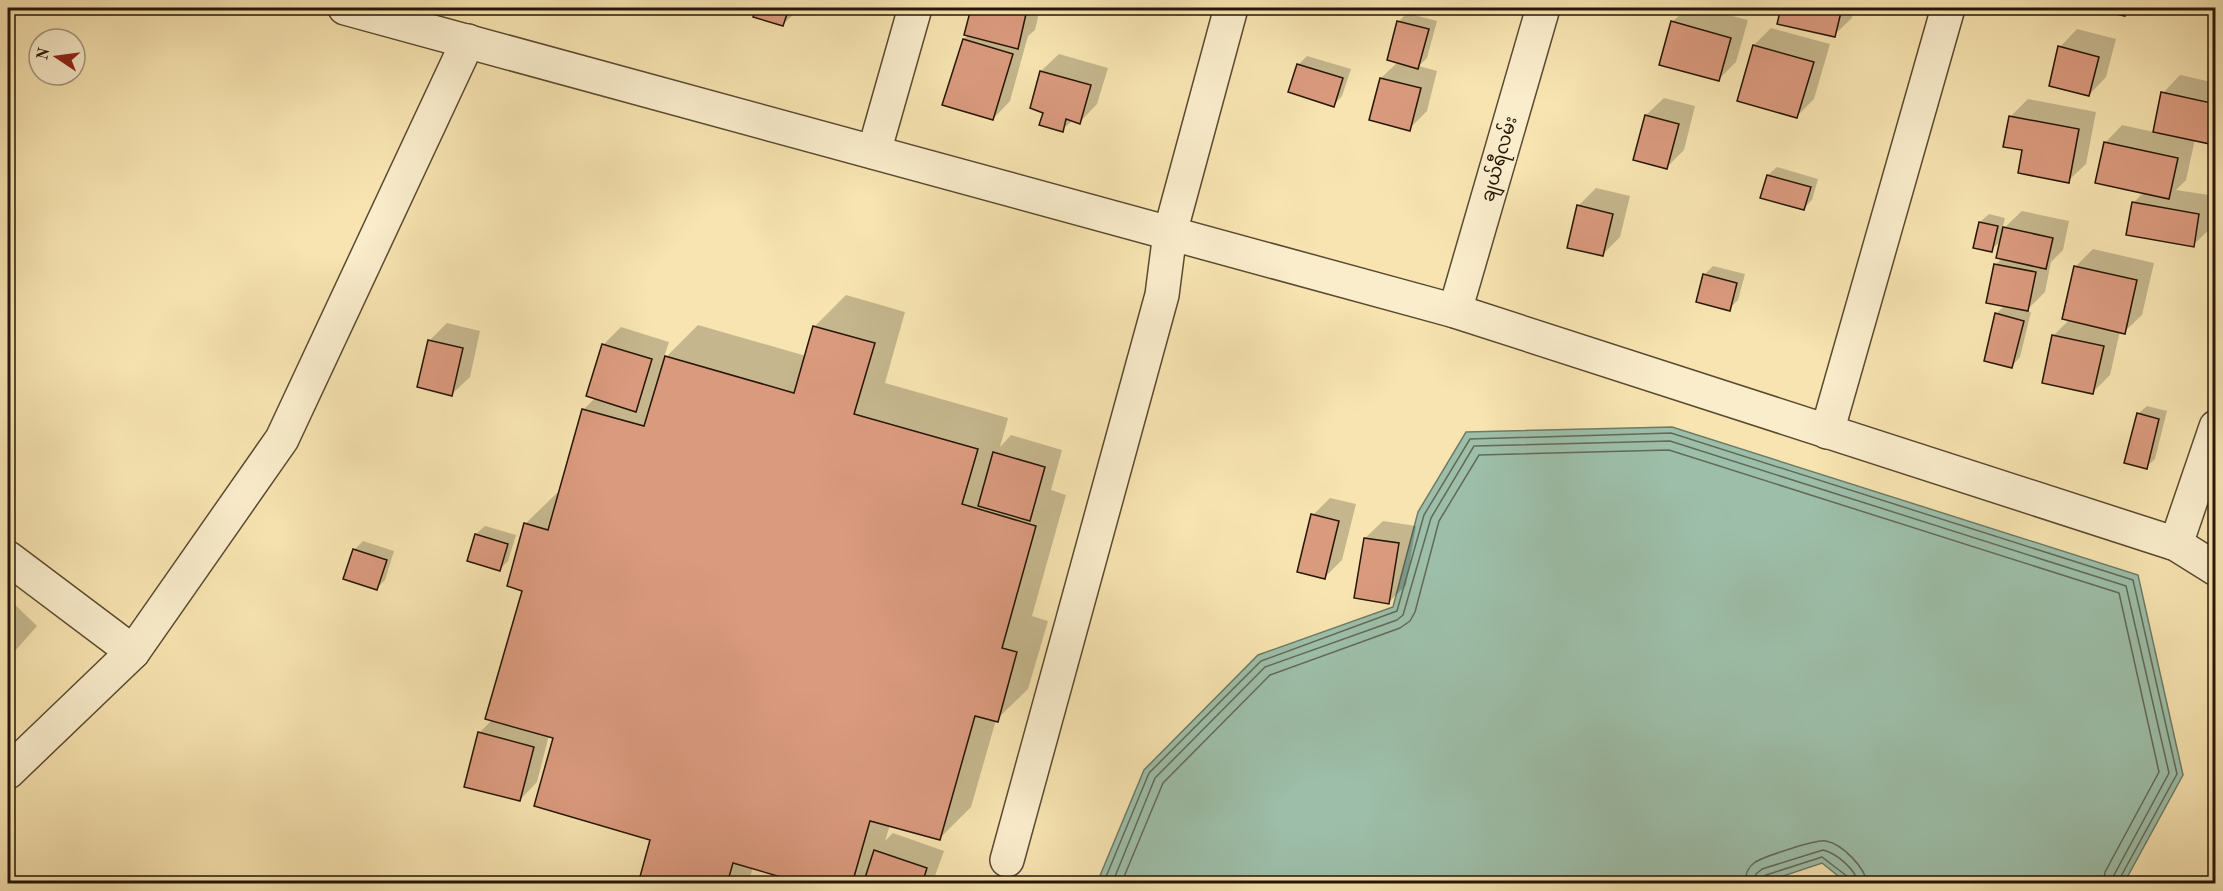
<svg xmlns="http://www.w3.org/2000/svg" width="2223" height="891" font-family="'Old Standard TT','Noto Sans Myanmar',serif">
<style>
.water{fill:#9dbfaa;stroke:#6d7b68;stroke-width:1.5}
.shadow{fill:#0003}
.lines{fill:none;stroke-linecap:round;stroke-linejoin:round}
.shore{stroke:#626a58;stroke-width:1.5}
.building{fill:#da9a7e;stroke:#261606;stroke-width:1.5}
.minor-casing{stroke:#5a4a31;stroke-width:36}
.minor{stroke:#faedcc;stroke-width:33}
.labels{text-anchor:middle;stroke-width:4.5;stroke-linejoin:round;paint-order:stroke}
.street-label{font-size:18px;fill:#261606;stroke:#faedcc}
</style>
<rect width="100%" height="100%" fill="#f7e4b1"/>
<filter id="stains"><feTurbulence type="fractalNoise" baseFrequency=".00333" numOctaves="4"/><feColorMatrix values="0 0 0 0 .2 0 0 0 0 .09 0 0 0 0 .02 0 0 0 .5 -.17"/></filter>
<radialGradient id="worn" r=".72"><stop offset=".6" stop-color="#630" stop-opacity="0"/><stop offset="1" stop-color="#630" stop-opacity=".3"/></radialGradient>
<path class="water" d="M1672,427L2138,575L2183,775L2124,883H1847L1822,863L1759,884L1097,883L1144,770L1258,655L1393,607L1418,512L1466,432Z"/>
<g class="shadow">
<path d="M757,8H794L792,16L783,24L755,16Z"/>
<path d="M973,8H1040L1035,30L1028,36L1010,101L993,119L964,39L969,34H966Z"/>
<path d="M1687,8H1700L1748,20L1736,62L1719,79L1672,22Z"/>
<path d="M1783,8H1854L1852,18L1834,35L1779,23Z"/>
<path d="M2097,8H2131L2124,15Z"/>
<path d="M1407,13L1437,21L1427,58L1419,66L1437,71L1427,111L1409,129L1381,78L1398,62V22Z"/>
<path d="M1771,28L1830,44L1814,99L1797,116L1754,45Z"/>
<path d="M2077,29L2116,39L2106,77L2089,95L2060,47Z"/>
<path d="M1059,54L1108,68L1097,104L1080,122L1073,120L1062,130L1045,112L1031,107L1041,71Z"/>
<path d="M1307,56L1351,69L1342,96L1334,105L1298,65Z"/>
<path d="M2180,75L2216,83V137L2210,142L2195,139L2186,180L2176,190L2216,196L2211,228L2193,245L2133,203L2144,192L2105,143L2122,125L2154,132L2163,93Z"/>
<path d="M1664,98L1695,106L1684,150L1667,167L1646,115Z"/>
<path d="M2028,99L2096,112L2086,164L2068,181L2024,149L2005,145L2011,116Z"/>
<path d="M1777,167L1818,179L1812,200L1804,208L1768,175Z"/>
<path d="M1596,188L1630,196L1620,237L1603,254L1578,206Z"/>
<path d="M2022,211L2069,221L2063,250L2051,262L2045,292L2026,311L2031,312L2020,357L2012,366L1996,314L2005,305L1995,265L2003,258L2002,240L1991,250L1980,222L1989,214L2005,218L2002,230Z"/>
<path d="M2093,249L2154,263L2142,315L2124,332L2120,331L2110,375L2093,392L2053,336L2069,320L2076,266Z"/>
<path d="M1713,266L1745,274L1738,300L1729,309L1704,275Z"/>
<path d="M846,295L905,312L885,383L1008,418L1000,447L1011,435L1062,450L1051,490L1066,495L1032,616L1048,621L1028,689L996,720L971,807L939,839L890,825L885,841L893,833L944,851L932,884H865L868,874L859,884H810L753,867L748,884H639L652,838L555,737L549,735L537,782L520,800L479,733L493,719L524,590L525,524L557,493H560L584,409L595,398L588,395L604,344L621,327L669,342L663,360L698,325L806,356L815,326Z"/>
<path d="M447,323L480,331L470,377L452,394L429,341Z"/>
<path d="M2147,406L2167,411L2155,459L2146,467L2138,414Z"/>
<path d="M1330,498L1356,504L1342,560L1324,578L1313,515Z"/>
<path d="M1383,521L1416,526L1406,585L1388,603L1365,538Z"/>
<path d="M485,526L516,535L508,561L499,570L476,534Z"/>
<path d="M363,541L394,551L385,580L377,588L354,550Z"/>
<path d="M8,598L37,626L8,659Z"/>
</g>
<g class="lines">
<g class="shore">
<path d="M1103,884L1149,773L1261,661L1397,611L1424,515L1470,439L1671,433L2133,580L2177,774L2120,878V884"/>
<path d="M1112,884L1155,778L1265,667L1397,620L1403,615L1431,518L1474,446L1670,441L2126,586L2169,773L2114,875L2112,884"/>
<path d="M1121,884L1163,783L1270,675L1400,628L1410,621L1415,612L1439,521L1479,455L1669,450L2119,593L2159,772L2105,872L2103,884"/>
<path d="M1745,884C1745,875 1747,868 1754,863C1762,857 1817,839 1826,841C1842,844 1866,868 1867,884"/>
<path d="M1754,884L1756,874L1762,869L1823,850C1836,853 1857,870 1858,884"/>
<path d="M1761,884L1762,878L1766,875L1822,857L1848,877L1850,884"/>
</g>
</g>
<g class="building">
<path d="M756,8H789L783,26L753,17Z"/>
<path d="M971,8H1001L1026,14L1018,49L964,35Z"/>
<path d="M1781,8H1842L1835,37L1777,24Z"/>
<path d="M2091,8H2127L2125,16Z"/>
<path d="M1397,21L1429,29L1418,69L1387,60Z"/>
<path d="M1671,21L1731,38L1719,81L1659,65Z"/>
<path d="M963,39L1013,54L993,120L942,105Z"/>
<path d="M1753,45L1814,62L1797,118L1737,101Z"/>
<path d="M2058,46L2099,57L2089,96L2049,86Z"/>
<path d="M1297,64L1343,78L1334,107L1288,92Z"/>
<path d="M1040,71L1091,85L1080,124L1066,119L1063,132L1039,125L1043,113L1030,108Z"/>
<path d="M1380,78L1421,88L1410,131L1369,120Z"/>
<path d="M2161,92L2216,104V119L2210,144L2153,132Z"/>
<path d="M1645,115L1679,124L1667,169L1633,160Z"/>
<path d="M2009,116L2079,129L2069,183L2018,173L2022,150L2003,147Z"/>
<path d="M2104,142L2178,158L2169,199L2095,183Z"/>
<path d="M1767,175L1811,187L1804,210L1760,198Z"/>
<path d="M2132,202L2199,214L2194,247L2126,235Z"/>
<path d="M1577,205L1613,214L1603,256L1567,248Z"/>
<path d="M1979,222L1998,226L1992,252L1973,248Z"/>
<path d="M2003,227L2053,238L2046,269L1996,258Z"/>
<path d="M1994,264L2036,272L2028,311L1986,303Z"/>
<path d="M2074,266L2137,280L2125,334L2062,319Z"/>
<path d="M1703,274L1737,283L1730,311L1696,302Z"/>
<path d="M1995,313L2024,321L2012,368L1984,361Z"/>
<path d="M813,326L875,343L854,414L978,449L962,504L1036,526L1002,648L1017,652L998,722L975,716L940,840L870,821L852,884H805L733,863L727,884H638L650,840L534,806L553,738L485,719L522,591L507,586L524,523L548,530L582,409L644,426L665,356L794,393Z"/>
<path d="M2052,335L2104,346L2093,394L2042,383Z"/>
<path d="M428,340L463,348L452,396L417,387Z"/>
<path d="M602,344L652,359L636,412L586,396Z"/>
<path d="M2137,413L2159,419L2147,469L2124,463Z"/>
<path d="M993,452L1045,467L1030,521L978,506Z"/>
<path d="M1311,514L1339,521L1325,579L1297,572Z"/>
<path d="M475,534L508,544L500,571L467,561Z"/>
<path d="M1364,538L1399,543L1389,604L1354,598Z"/>
<path d="M353,549L387,560L377,590L343,579Z"/>
<path d="M478,732L534,747L520,801L464,787Z"/>
<path d="M874,850L927,868L922,884H863Z"/>
</g>
<g class="lines">
<defs>
<g id="minor">
<path d="M345,8L1455,311L2176,544L2216,569"/>
<path d="M874,152L915,8"/>
<path d="M1455,311L1543,8"/>
<path d="M1827,432L1948,8"/>
<path d="M2176,544L2216,427"/>
<path d="M8,558L133,652"/>
<path d="M8,772L133,652L282,439L468,41"/>
<path d="M1007,860L1162,295L1170,233L1231,8"/>
</g>
</defs>
<use href="#minor" class="minor-casing"/>
<use href="#minor" class="minor"/>
</g>
<g class="labels">
<g class="street-label">
<text transform="translate(1499 159) rotate(-74)" y="6">ချယ်ရီလမ်း</text>
</g>
</g>
<rect width="2223" height="891" fill="none" stroke="#f7e4b1" stroke-width="30"/>
<rect x="9" y="9" width="2205" height="873" fill="none" stroke="#261606" stroke-width="3"/>
<rect x="15" y="15" width="2193" height="861" fill="none" stroke="#261606" stroke-width="1.5"/>
<g transform="translate(57 57) rotate(283)"><circle r="28" fill="#faedcc" stroke="#a5977d" stroke-width="1.5"/>
<path d="M0-4.5L10 22L0 15L-10 22Z" fill="#8f2418"/>
<text y="-9" font-size="16" font-weight="bold" text-anchor="middle" fill="#261606">N</text>
</g>
<rect width="100%" height="100%" filter="url(#stains)"/>
<rect width="100%" height="100%" fill="url(#worn)"/>
</svg>
